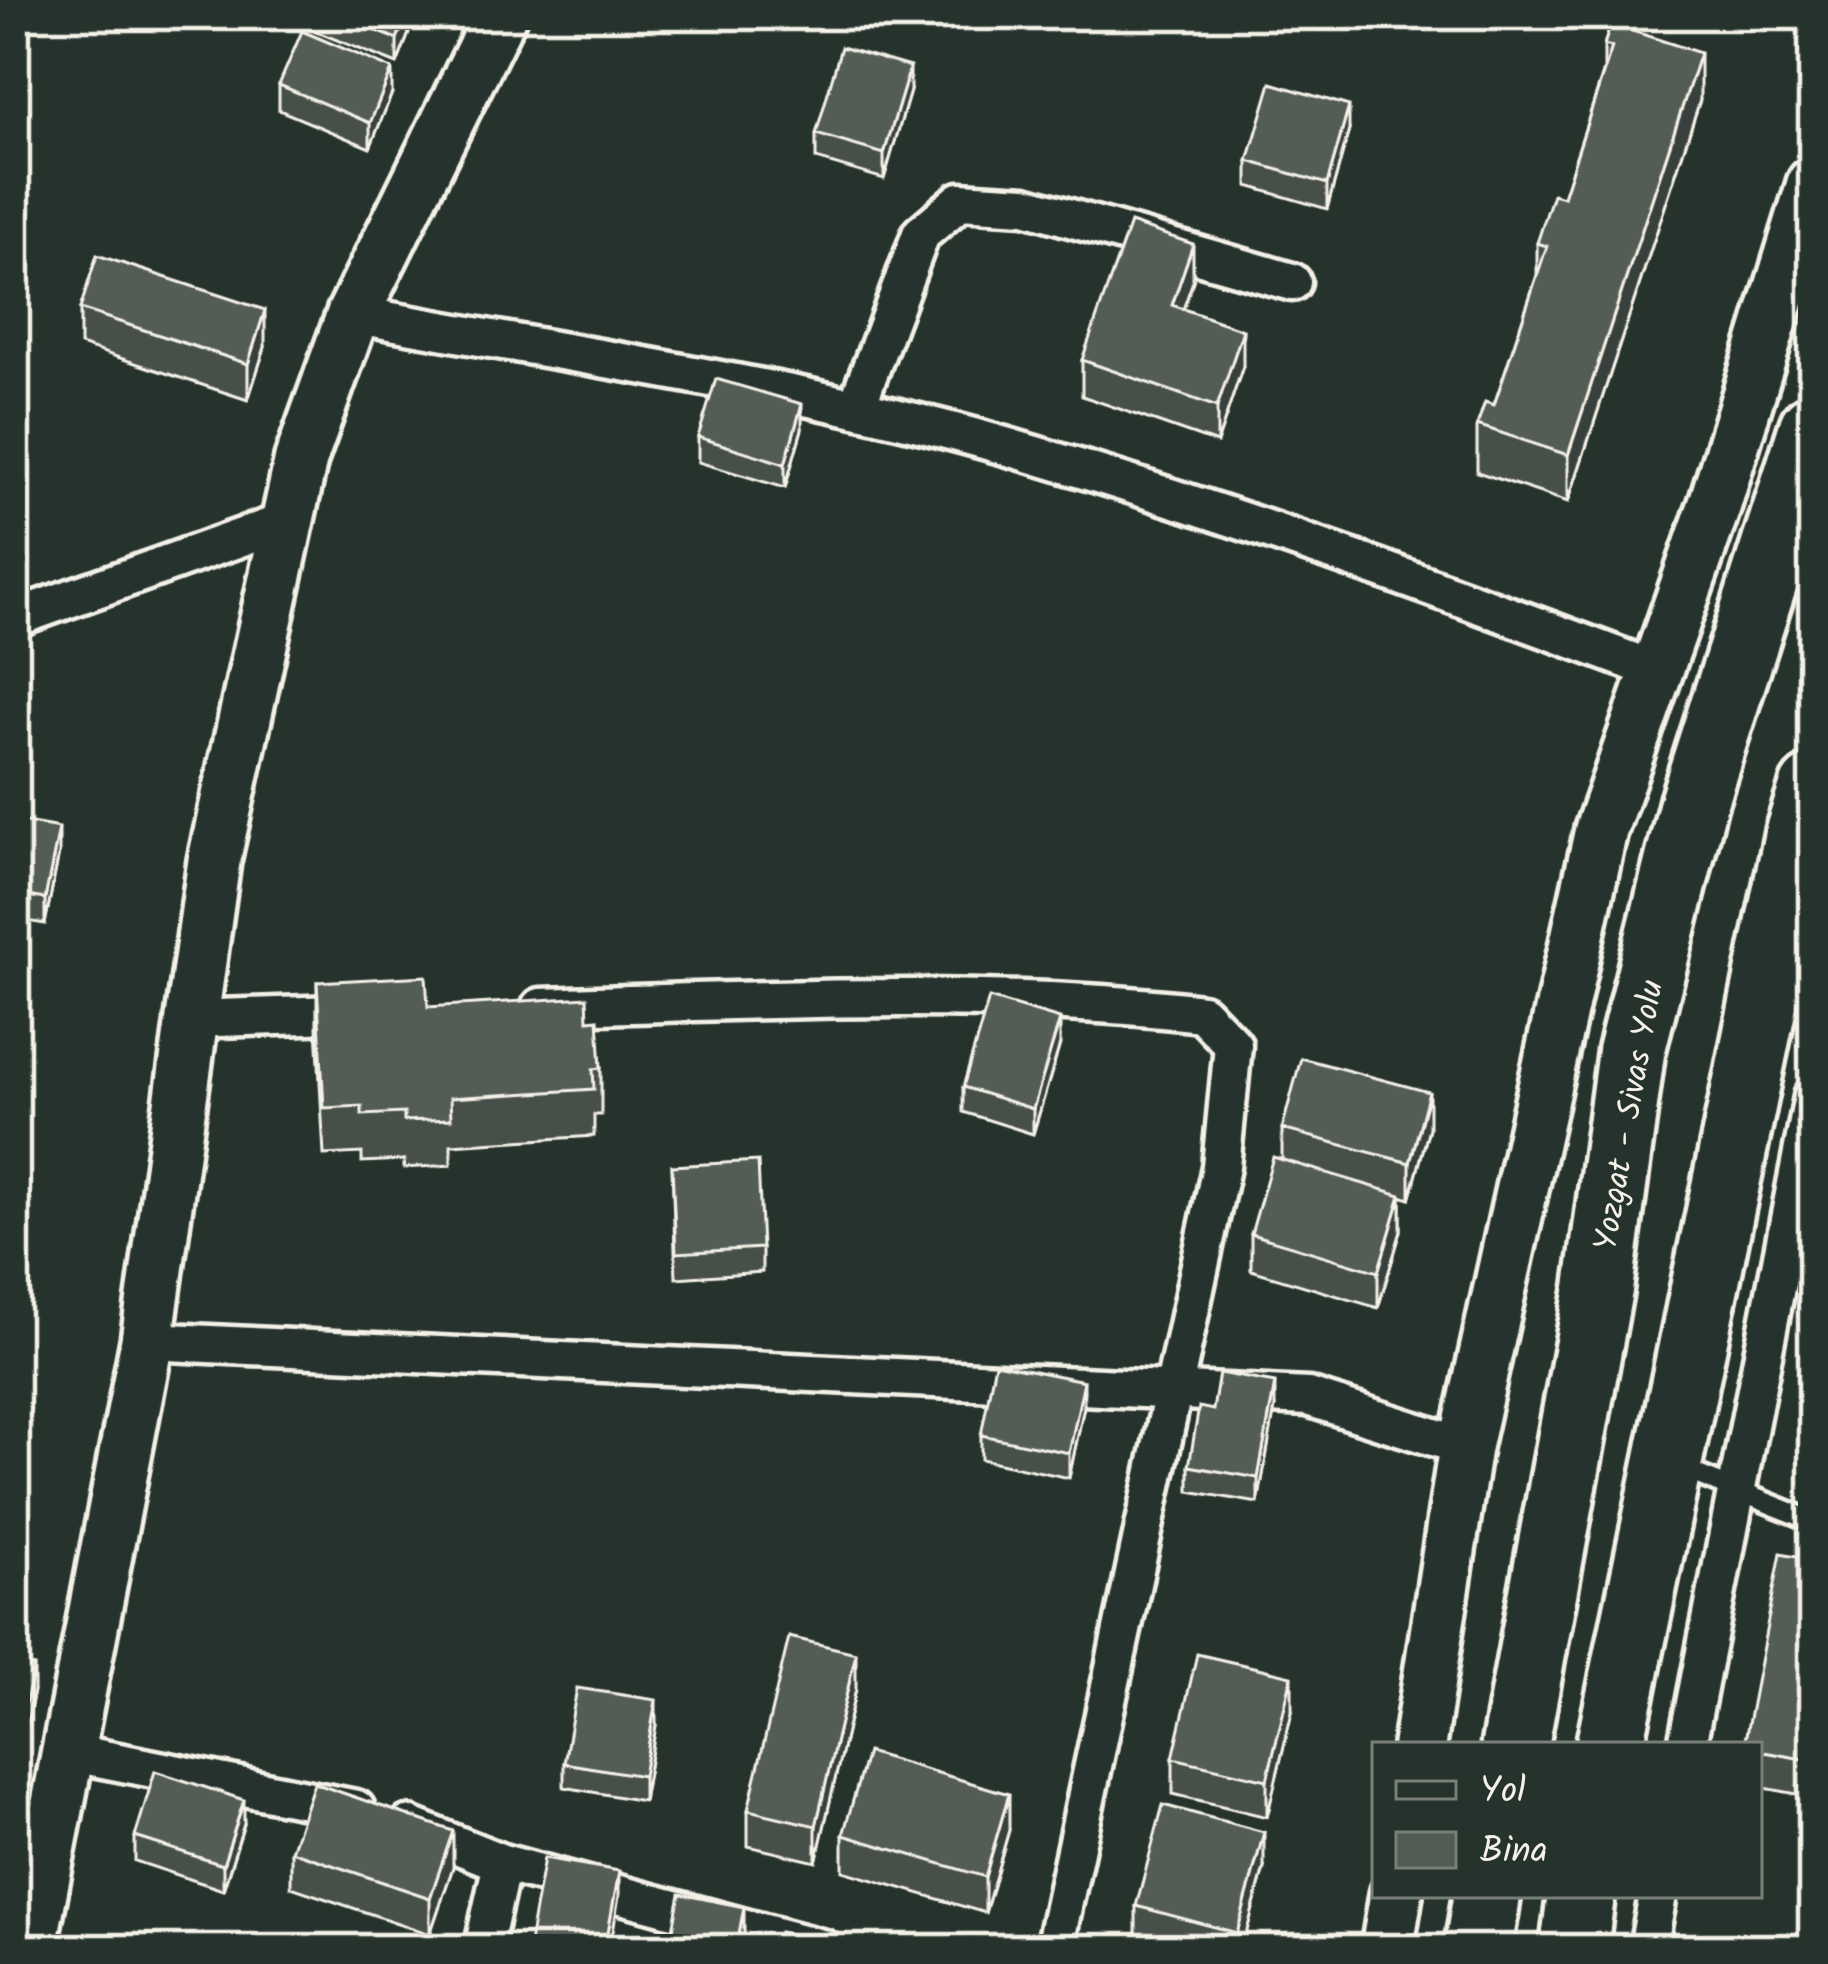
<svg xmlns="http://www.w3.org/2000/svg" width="1828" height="1964" font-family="Kalam,sans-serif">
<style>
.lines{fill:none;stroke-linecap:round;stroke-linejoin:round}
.lane-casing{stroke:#f4f1e8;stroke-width:27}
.street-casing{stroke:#f4f1e8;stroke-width:45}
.secondary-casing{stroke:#f4f1e8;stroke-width:60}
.highway-casing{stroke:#f4f1e8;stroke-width:75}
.lane{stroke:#26332d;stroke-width:18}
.street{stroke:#26332d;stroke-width:36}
.secondary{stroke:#26332d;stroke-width:51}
.highway{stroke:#26332d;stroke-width:66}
.wall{fill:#474f49;stroke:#f4f1e8;stroke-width:3}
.shaded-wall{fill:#39403c;stroke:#f4f1e8;stroke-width:3}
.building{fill:#525c55;stroke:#f4f1e8;stroke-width:3}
.labels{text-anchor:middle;stroke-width:12;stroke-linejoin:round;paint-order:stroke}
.street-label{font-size:33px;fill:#f4f1e8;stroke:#26332d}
</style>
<rect width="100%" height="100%" fill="#26332d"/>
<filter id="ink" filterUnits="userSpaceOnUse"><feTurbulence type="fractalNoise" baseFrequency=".00833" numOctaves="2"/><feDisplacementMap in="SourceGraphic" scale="24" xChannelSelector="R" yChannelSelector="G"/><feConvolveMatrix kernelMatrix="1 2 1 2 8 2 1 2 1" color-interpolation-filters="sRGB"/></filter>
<g filter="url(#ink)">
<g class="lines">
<defs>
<path id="lane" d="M1678,1467L1813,1521"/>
<g id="street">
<path d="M353,314C570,355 793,385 1005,446C1227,511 1443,590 1660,672"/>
<path d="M856,408L921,234L960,201L1025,205L1292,282"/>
<path d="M15,618L287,521"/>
<path d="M541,1007C762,1000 982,988 1202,1013L1233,1045L1221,1167L1054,1949"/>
<path d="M189,1019L366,1013"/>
<path d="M147,1341L1308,1397L1465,1447"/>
<path d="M1687,1745L1813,1097"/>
<path d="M68,1752L356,1809"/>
<path d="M408,1825L502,1863L824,1949"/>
<path d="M483,1949L502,1863"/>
<path d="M1648,1949L1658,1895"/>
</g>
<g id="secondary">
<path d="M1419,1745L1465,1447L1601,830L1715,504L1813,184"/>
<path d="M30,1949L147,1341L214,861L301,459L353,314L500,15"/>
<path d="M1387,1949L1396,1895"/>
</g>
<g id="highway">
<path d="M1515,1745L1599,1289L1631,1052L1694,800L1813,428"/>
<path d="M1610,1745L1798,835L1813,789"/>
<path d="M1478,1949L1487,1895"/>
<path d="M1574,1949L1581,1895"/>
</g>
</defs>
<use href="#lane" class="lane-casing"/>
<use href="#street" class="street-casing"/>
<use href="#secondary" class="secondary-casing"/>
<use href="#highway" class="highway-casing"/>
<use href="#lane" class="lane"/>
<use href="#street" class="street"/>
<use href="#secondary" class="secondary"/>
<use href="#highway" class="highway"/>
</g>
<g class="wall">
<path d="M312,15H416L397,64L312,30Z"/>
<path d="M1611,24L1700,100L1568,502L1477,472V425L1494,405L1537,275V243L1563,197L1604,70V45Z"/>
<path d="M279,85L392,93L370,148L279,110Z"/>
<path d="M910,91L884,179L816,159V134Z"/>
<path d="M1349,130L1327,209L1248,186V161Z"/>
<path d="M1193,281L1183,309L1243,366L1217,443L1082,396V360Z"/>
<path d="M80,309L265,347L248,400L80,345Z"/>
<path d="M802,429L785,488L698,462V437Z"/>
<path d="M15,820L59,853L45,924L15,919Z"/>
<path d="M317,982L428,1007L588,1020L601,1068V1115H594V1136L451,1145V1165L404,1168V1160L362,1162V1153L324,1155L317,1028Z"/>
<path d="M1060,1044L1033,1134L963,1112V1087Z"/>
<path d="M1429,1128L1410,1199L1401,1196V1231L1378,1308L1251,1270V1234L1282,1160V1129Z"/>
<path d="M672,1166L762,1248V1272L676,1278Z"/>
<path d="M1084,1406L1069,1478L981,1459V1435Z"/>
<path d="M1275,1407L1258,1503L1189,1491V1466L1213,1410Z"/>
<path d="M1813,1559V1797L1759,1787V1745Z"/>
<path d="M15,1663L34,1691L21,1749L15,1748Z"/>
<path d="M856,1689L816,1862L748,1846V1810Z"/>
<path d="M1292,1712L1267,1817L1173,1794V1758Z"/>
<path d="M656,1725L643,1801L564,1787V1763Z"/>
<path d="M244,1824L223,1890L135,1861V1837Z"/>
<path d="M1009,1830L985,1913L843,1871V1835Z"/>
<path d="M291,1851L453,1867L430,1934L291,1887Z"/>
<path d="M1264,1868L1242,1949H1163L1136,1942V1906Z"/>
</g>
<g class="shaded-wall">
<path d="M406,15H416L397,64V39Z"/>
<path d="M1700,53V100L1568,502V455Z"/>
<path d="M910,67V91L884,179V154Z"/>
<path d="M392,69V93L370,148V123Z"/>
<path d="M1349,106V130L1327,209V184Z"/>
<path d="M1193,244V281L1172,341V305Z"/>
<path d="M265,310V347L248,400V364Z"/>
<path d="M1243,330V366L1217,443V407Z"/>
<path d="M802,404V429L785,488V464Z"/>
<path d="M59,828V853L45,924V899Z"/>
<path d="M1060,1019V1044L1033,1134V1109Z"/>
<path d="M1429,1092V1128L1410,1199V1163Z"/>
<path d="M1401,1195V1231L1378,1308V1272Z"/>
<path d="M1084,1381V1406L1069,1478V1453Z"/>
<path d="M1275,1383V1407L1258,1503V1478Z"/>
<path d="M856,1653V1689L816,1862V1826Z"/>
<path d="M34,1667V1691L21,1749V1724Z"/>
<path d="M1292,1676V1712L1267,1817V1780Z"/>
<path d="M656,1700V1725L643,1801V1776Z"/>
<path d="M1009,1794V1830L985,1913V1877Z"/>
<path d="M244,1800V1824L223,1890V1865Z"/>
<path d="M453,1831V1867L430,1934V1898Z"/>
<path d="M1264,1832V1868L1242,1949H1237V1933Z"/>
<path d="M619,1871V1896L610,1949H605Z"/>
<path d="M744,1907V1932L741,1949H736Z"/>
</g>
<g class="building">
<path d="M336,15H406L397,39Z"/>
<path d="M1611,24L1700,53L1568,455L1477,425L1485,402L1494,405L1547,246L1537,243L1553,194L1563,197L1612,47L1604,45Z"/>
<path d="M302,31L392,69L370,123L279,85Z"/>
<path d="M841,47L910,67L884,154L816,134Z"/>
<path d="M1271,83L1349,106L1327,184L1248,161Z"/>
<path d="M1130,223L1193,244L1172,305L1243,330L1217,407L1082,360Z"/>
<path d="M97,255L265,310L248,364L80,309Z"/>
<path d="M716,379L802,404L785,464L698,437Z"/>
<path d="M15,820L59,828L45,899L15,894Z"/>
<path d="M426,976L428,1007L587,997L588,1020L598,1019L601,1068L593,1069L594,1089L450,1098L451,1119L404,1121V1113L362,1115V1106L324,1108L317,982Z"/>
<path d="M989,998L1060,1019L1033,1109L963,1087Z"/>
<path d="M1301,1058L1429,1092L1410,1163L1282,1129Z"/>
<path d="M1273,1157L1401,1195L1378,1272L1251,1234Z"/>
<path d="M758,1161L762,1248L676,1253L672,1166Z"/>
<path d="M995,1363L1084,1381L1069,1453L981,1435Z"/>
<path d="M1219,1373L1275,1383L1258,1478L1189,1466L1199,1407L1213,1410Z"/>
<path d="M1781,1553L1813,1559V1761L1759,1751V1745H1744Z"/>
<path d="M789,1637L856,1653L816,1826L748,1810Z"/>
<path d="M1197,1654L1292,1676L1267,1780L1173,1758Z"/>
<path d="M15,1663L34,1667L21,1724L15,1723Z"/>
<path d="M577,1688L656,1700L643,1776L564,1763Z"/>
<path d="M867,1752L1009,1794L985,1877L843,1835Z"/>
<path d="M155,1771L244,1800L223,1865L135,1837Z"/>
<path d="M314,1783L453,1831L430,1898L291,1851Z"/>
<path d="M1163,1805L1264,1832L1237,1933L1136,1906Z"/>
<path d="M544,1858L619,1871L605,1949H528Z"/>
<path d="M680,1894L744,1907L736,1949H669Z"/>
<path d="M780,1932L851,1948V1949H776Z"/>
<path d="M111,1940L147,1949H109Z"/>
</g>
</g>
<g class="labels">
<g class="street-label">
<text transform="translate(1627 1115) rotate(-80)" y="12">Yozgat - Sivas Yolu</text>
</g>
</g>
<rect width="1828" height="1964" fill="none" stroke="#26332d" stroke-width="60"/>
<rect x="30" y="30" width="1768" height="1904" fill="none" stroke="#f4f1e8" stroke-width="4.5" filter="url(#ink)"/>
<rect x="1372" y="1742" width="390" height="156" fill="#26332d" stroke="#787f78" stroke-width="3"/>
<rect x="1396" y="1781" width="60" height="18" fill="#26332d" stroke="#787f78" stroke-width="3"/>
<text x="1480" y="1802" font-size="36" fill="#f4f1e8">Yol</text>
<rect x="1396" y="1832" width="60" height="36" fill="#525c55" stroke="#787f78" stroke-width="3"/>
<text x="1480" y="1862" font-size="36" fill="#f4f1e8">Bina</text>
</svg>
